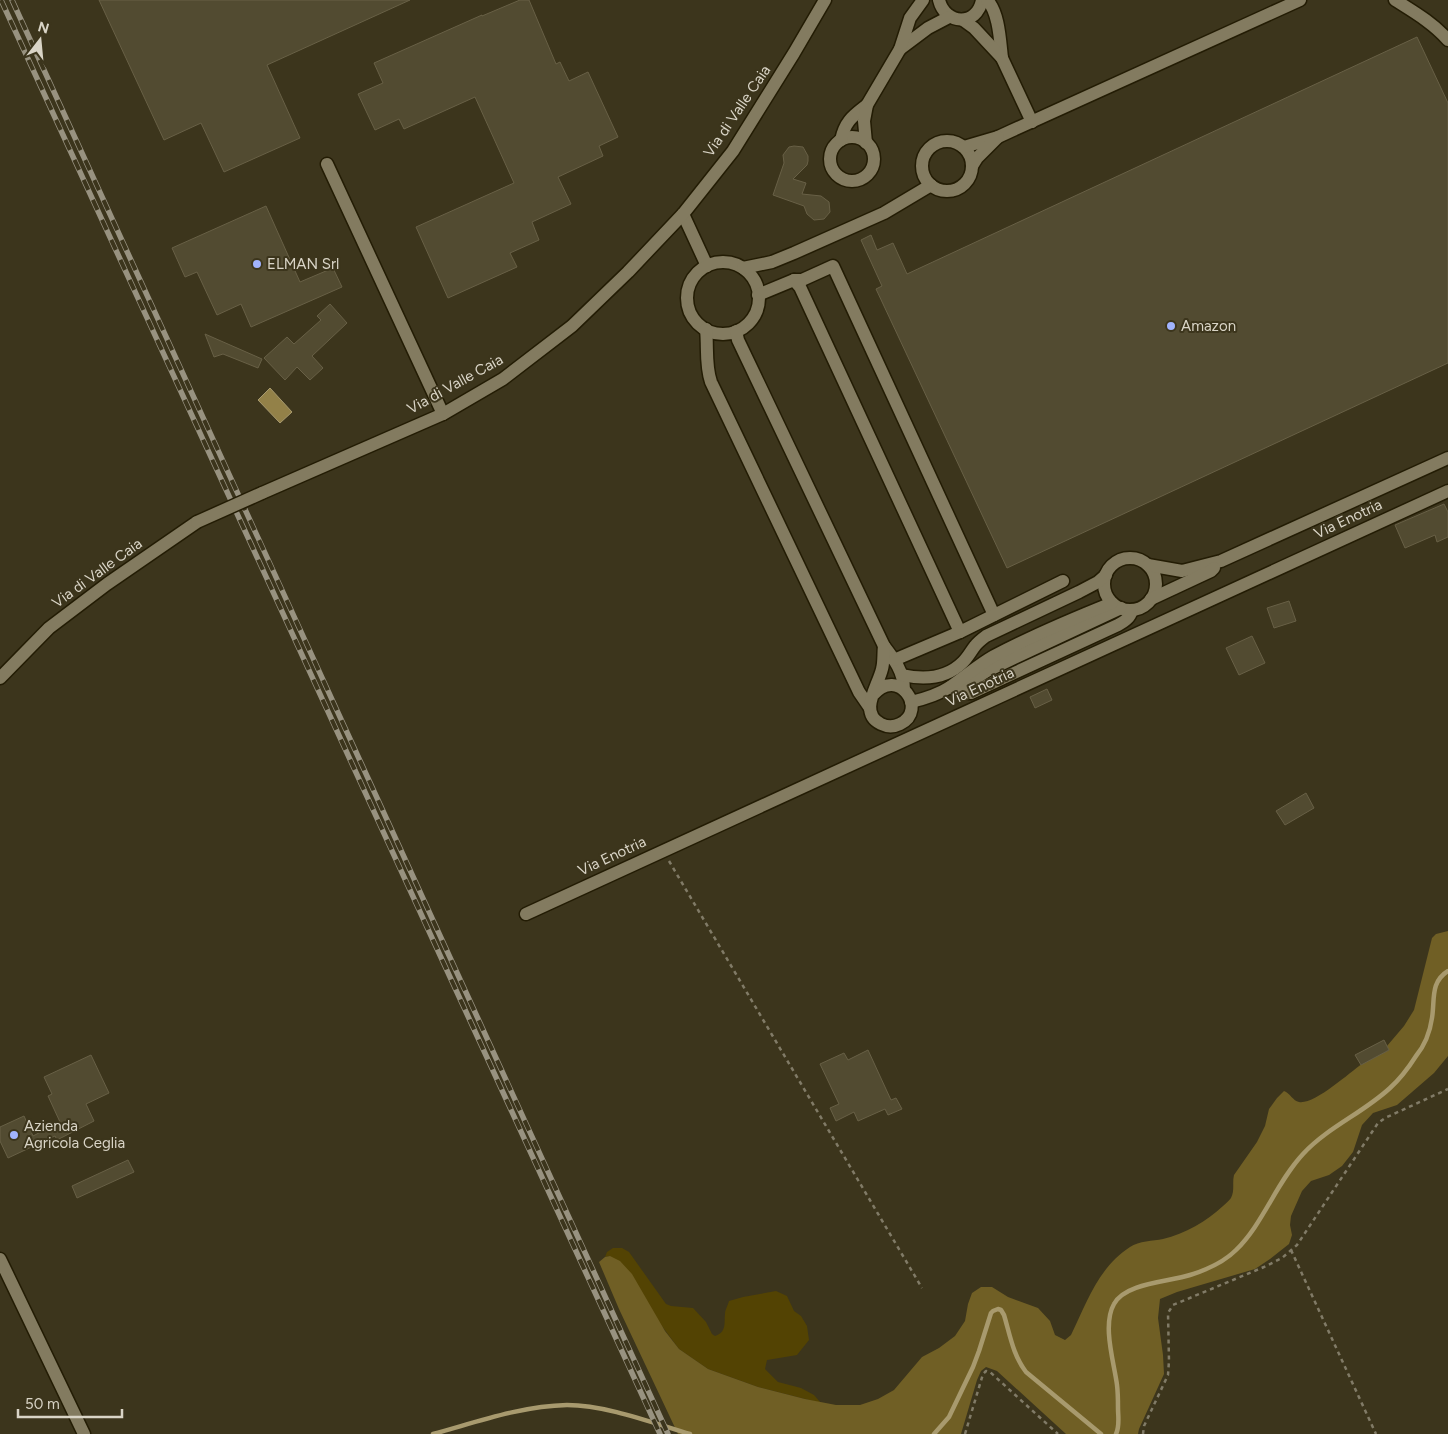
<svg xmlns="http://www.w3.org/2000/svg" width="1448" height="1434" font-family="Figtree,sans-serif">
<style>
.green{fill:#534303}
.forest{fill:#705f25}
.water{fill:#938148;stroke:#a89a6e}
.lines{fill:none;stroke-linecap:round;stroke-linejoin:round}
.stream{stroke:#a89a6e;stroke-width:4.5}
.building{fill:#524b31;stroke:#686046}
.minor-casing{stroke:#231c04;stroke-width:15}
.path{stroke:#817b67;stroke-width:2.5;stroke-dasharray:4 4;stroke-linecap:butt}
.minor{stroke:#837b60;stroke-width:12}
.rail-casing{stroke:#989280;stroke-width:5.5}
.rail{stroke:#3c351c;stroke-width:4;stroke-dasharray:11;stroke-linecap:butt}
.minor-bridge-casing{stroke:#231c04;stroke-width:15;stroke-linecap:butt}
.minor-bridge{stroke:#837b60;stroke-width:12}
.poi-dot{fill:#a1b3fd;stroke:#3c351c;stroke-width:2}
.labels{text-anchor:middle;stroke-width:4;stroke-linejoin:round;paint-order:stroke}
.street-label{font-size:15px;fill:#d9d4c6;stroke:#3c351c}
.poi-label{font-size:15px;fill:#d9d4c6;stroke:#3c351c;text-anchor:start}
</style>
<rect width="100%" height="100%" fill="#3c351c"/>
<path class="green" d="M613,1248H622L629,1252L666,1304L671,1306L693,1308L706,1322L712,1334L715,1336C727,1332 724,1323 725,1314C725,1310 728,1305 729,1301L743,1297L776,1291L787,1296L794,1311L801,1316L807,1326L809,1340L797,1355L767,1360L765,1369L778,1382L801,1388L814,1395L821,1403L758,1387L708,1369L679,1349L610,1256L605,1257L607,1252Z"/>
<path class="forest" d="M1448,931V1056L1434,1073L1397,1105L1373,1113L1362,1125L1353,1152L1342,1166L1329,1175L1311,1181L1302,1191L1291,1216L1290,1225L1292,1235L1289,1244L1270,1259L1255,1269L1177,1292L1160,1299L1158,1318L1163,1355L1164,1374L1139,1429L1138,1434H1066L997,1371L986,1367L981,1371L977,1380L961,1434H678L619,1309L599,1262L605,1257L610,1256L620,1261L632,1274L665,1331L679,1349L708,1369L758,1387L805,1399L836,1405H860L878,1399L894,1390L922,1357L939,1348L955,1336L965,1321L968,1304L972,1293L981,1287H992L1008,1297L1038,1308L1050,1321L1055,1335L1065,1340L1071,1335C1087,1302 1098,1268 1130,1247C1139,1241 1153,1241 1163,1239C1185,1234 1207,1221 1223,1206C1226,1203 1229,1201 1231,1198C1235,1190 1232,1183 1234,1175L1257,1142L1265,1126L1269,1109L1277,1098L1284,1091C1290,1093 1293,1101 1299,1102C1314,1105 1349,1073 1362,1064C1370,1059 1380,1055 1389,1050L1387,1046L1404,1026L1414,1010L1432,938L1436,934Z"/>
<path class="water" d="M270,388L292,412L280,423L258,400Z"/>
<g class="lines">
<g class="stream">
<path d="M433,1434C477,1422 521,1406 567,1405C606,1405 653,1423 690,1434"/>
<path d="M934,1434L949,1417L973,1367L979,1351L991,1313L993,1311L998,1309L1001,1310L1004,1315C1010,1335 1013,1355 1026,1372L1101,1434"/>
<path d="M1116,1434C1120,1426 1118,1416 1118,1408C1118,1400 1118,1393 1117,1385C1114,1362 1102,1325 1114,1304C1125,1283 1168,1282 1190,1275C1206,1270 1223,1263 1236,1250C1263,1224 1276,1183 1303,1154C1328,1127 1363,1113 1390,1088C1400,1079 1409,1067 1416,1056C1425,1045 1430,1032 1432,1018C1435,1000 1430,982 1448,971"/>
</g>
</g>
<g class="building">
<path d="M99,0H410L267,65L300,138L224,172L201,123L164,140Z"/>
<path d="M520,0H529L556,64L560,62L569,81L588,72L618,137L599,146L603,156L558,177L571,204L532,222L539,240L510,253L517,267L448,298L416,227L514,183L475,97L404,129L399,119L375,130L358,94L383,83L374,63L482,15V16Z"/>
<path d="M1417,37L1448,103V363L1007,568L876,289L882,286L861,240L871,235L877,250L893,243L907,274Z"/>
<path d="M794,146L803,147L808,156V161L807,165L793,179L806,183L802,194L821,196L829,202L830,212L824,219L814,220L807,214L804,206L773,195L784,163L783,155L789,147Z"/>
<path d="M266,206L300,282L333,268L342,287L251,327L241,304L217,315L197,272L185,277L172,248Z"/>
<path d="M330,304L347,323L312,356L323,368L310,380L297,367L285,380L264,358L287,337L294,344L321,320L317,316Z"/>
<path d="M205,334L262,359L258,368L223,354L214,357Z"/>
<path d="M1444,504L1448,512V537L1437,542L1435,535L1405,548L1395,525Z"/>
<path d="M1289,601L1296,621L1274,628L1267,608Z"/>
<path d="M1252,636L1265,663L1239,675L1226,648Z"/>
<path d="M1047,689L1052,700L1035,708L1030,697Z"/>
<path d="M1306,793L1314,808L1285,825L1276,811Z"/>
<path d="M1384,1040L1389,1050L1361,1065L1355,1055Z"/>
<path d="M868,1050L891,1100L896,1098L902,1109L888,1115L885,1109L858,1121L854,1112L836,1121L830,1108L839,1104L820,1064L844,1053L848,1060Z"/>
<path d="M91,1055L109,1093L86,1104L94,1121L57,1140L55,1136L8,1158L0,1141V1127L24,1116L33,1136L60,1122L48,1096L52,1094L44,1077Z"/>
<path d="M128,1160L134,1172L77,1198L72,1186Z"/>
</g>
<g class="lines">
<defs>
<g id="minor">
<path d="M939,0C945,25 977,27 982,0"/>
<path d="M987,0C999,12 1000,41 1002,58"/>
<path d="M1395,0C1414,12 1433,23 1448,40"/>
<path d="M963,20L974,28L1002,58L1032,122"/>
<path d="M900,49L928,28L949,17"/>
<circle cx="852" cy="159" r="22"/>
<path d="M841,140C845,121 853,116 867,105"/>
<circle cx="947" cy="166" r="25"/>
<path d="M866,143L864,121L867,105L900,49L910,18L923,0"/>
<path d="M964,147L998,137L1011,131L1300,0"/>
<path d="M327,164L443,414"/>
<path d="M972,166L977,158L998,137"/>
<path d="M683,214L707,266"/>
<circle cx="723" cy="298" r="36"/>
<path d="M743,268L772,262L794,253L884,213L931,185"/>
<path d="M794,280L800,287L960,632"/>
<path d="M758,295L794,280H802L833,266L994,615"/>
<path d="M706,329C708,347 705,365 711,382L859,692L870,708"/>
<path d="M736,331L738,340L884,646C894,659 904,672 904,690"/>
<path d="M262,493L443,414L503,379L572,326L628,272L683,214L733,151L794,53L825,0"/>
<circle cx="1130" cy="584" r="26"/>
<path d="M1148,565L1182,571L1221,561L1448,458"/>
<path d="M1151,599L1211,571L1214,568"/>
<path d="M894,660L960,632L1063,581"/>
<path d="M902,675C924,680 946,679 963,662C968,657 971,651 975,646C978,642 982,639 986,636L1079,592L1098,582L1106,575"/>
<path d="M0,678L49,628L107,584L197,522"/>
<path d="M954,686L970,682L987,671L1014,658L1121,608"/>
<path d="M950,687L964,693H971L1118,625C1125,621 1130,618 1132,610"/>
<path d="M873,695C898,665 929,710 900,724C894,727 887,727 881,724C858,713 878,686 882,669C884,662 883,654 884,646"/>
<path d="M911,702C924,699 939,694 950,687C965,677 978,665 994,656C1032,636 1072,619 1112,603"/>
<path d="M526,914L1448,491"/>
<path d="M0,1259L84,1434"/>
</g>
</defs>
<use href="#minor" class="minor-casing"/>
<g class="path">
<path d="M669,861L922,1288"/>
<path d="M1291,1250L1376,1434"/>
<path d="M965,1434L983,1374L986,1371L990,1372L1058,1434"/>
<path d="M1143,1434L1144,1426L1168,1375L1169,1361L1168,1313L1173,1305L1264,1267L1282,1258L1297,1245L1378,1123L1385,1118L1448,1089"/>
</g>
<use href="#minor" class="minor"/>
<defs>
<g id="rail">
<path d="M1,0L660,1434"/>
<path d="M12,0L668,1434"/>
</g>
</defs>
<use href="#rail" class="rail-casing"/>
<use href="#rail" class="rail"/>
<defs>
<path id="minor-bridge" d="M197,522L262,493"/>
</defs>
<use href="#minor-bridge" class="minor-bridge-casing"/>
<use href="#minor-bridge" class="minor-bridge"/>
</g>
<g class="poi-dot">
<circle cx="257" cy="264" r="5"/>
<circle cx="1171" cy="326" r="5"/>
<circle cx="14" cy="1135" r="5"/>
</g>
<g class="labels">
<g class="street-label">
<text transform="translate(737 111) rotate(-56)" y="5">Via di Valle Caia</text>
<text transform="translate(455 384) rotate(-29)" y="5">Via di Valle Caia</text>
<text transform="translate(1348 519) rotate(-25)" y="5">Via Enotria</text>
<text transform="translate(97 573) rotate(-36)" y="5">Via di Valle Caia</text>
<text transform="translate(980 687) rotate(-25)" y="5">Via Enotria</text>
<text transform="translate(612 856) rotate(-25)" y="5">Via Enotria</text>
</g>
<g class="poi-label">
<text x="267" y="269">ELMAN Srl</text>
<text x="1181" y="331">Amazon</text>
<text x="24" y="1131">Azienda<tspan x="24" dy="17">Agricola Ceglia</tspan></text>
</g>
</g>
<g transform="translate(40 40) rotate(16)" stroke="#3c351c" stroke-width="4" paint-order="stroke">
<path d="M0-4L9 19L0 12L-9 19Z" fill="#d9d4c6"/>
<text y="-8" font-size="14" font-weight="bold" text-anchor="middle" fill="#d9d4c6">N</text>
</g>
<path d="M18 1409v8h104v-8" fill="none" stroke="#d9d4c6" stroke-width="2.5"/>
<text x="25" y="1409" font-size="15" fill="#d9d4c6" stroke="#3c351c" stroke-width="4" paint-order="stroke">50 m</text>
</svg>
